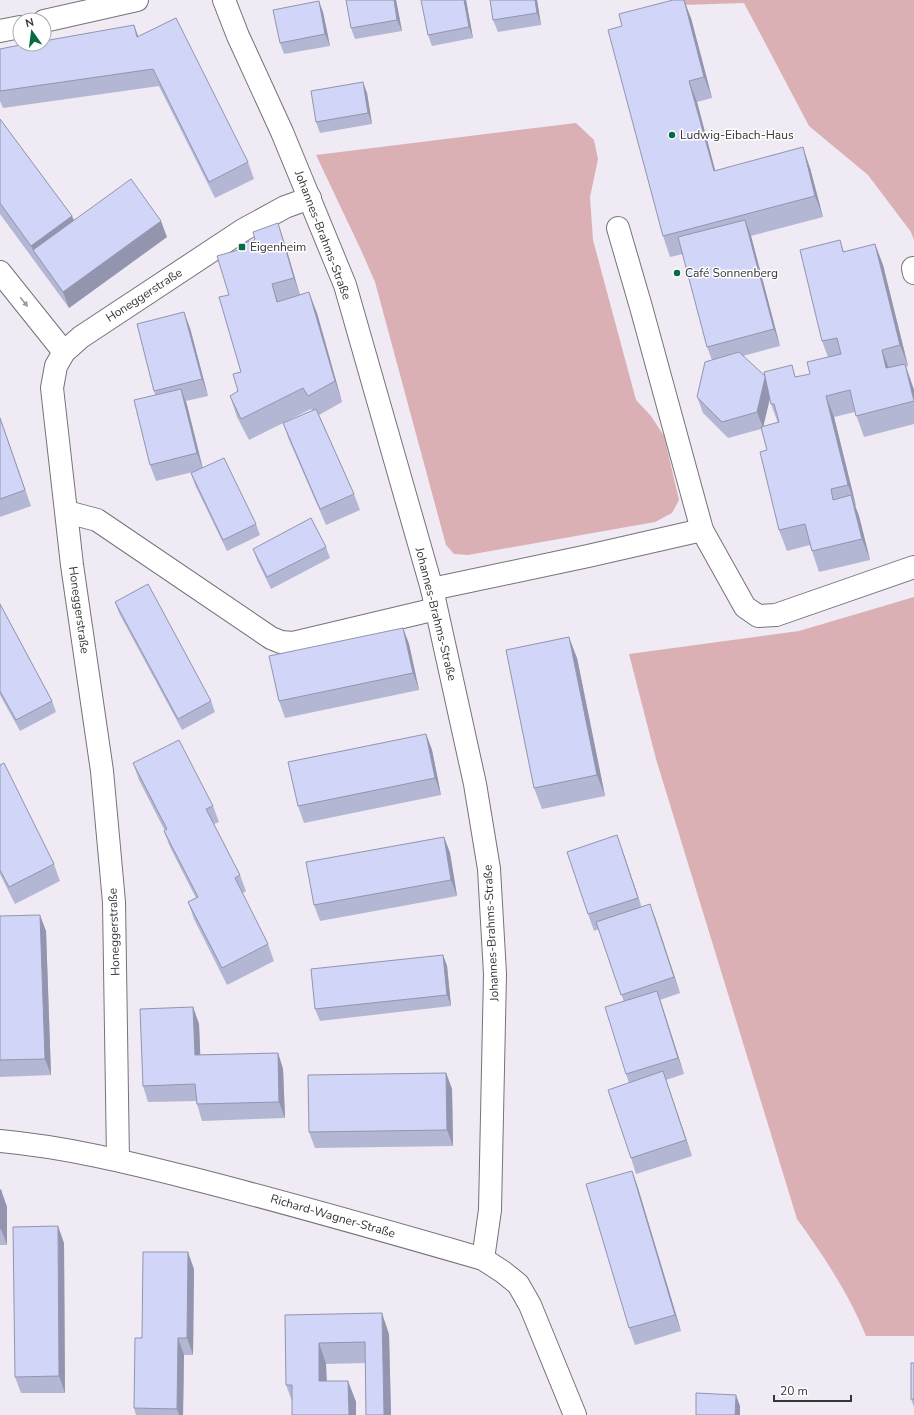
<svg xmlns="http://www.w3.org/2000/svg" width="914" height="1415" font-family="'Nunito Sans',sans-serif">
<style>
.green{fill:#dbb0b4}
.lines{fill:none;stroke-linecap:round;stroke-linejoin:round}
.minor-casing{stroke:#77727a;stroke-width:24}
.minor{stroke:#fff;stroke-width:22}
.wall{fill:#b4b7d4;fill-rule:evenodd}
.shaded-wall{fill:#9295ad}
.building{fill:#d1d5f7;stroke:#9295ad}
.oneway{fill:#9a9a9c}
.poi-dot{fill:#056d43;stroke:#fff;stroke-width:1.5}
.labels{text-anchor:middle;stroke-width:3;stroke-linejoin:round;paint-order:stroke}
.poi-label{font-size:12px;fill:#363438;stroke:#fff;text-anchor:start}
.street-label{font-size:12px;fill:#363438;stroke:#fff}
</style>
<rect width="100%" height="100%" fill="#efeaf3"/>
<g class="green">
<path d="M675,0H914V240L911,232L868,175L809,126L744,3L681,5Z"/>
<path d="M576,123L594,140L598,159L590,197L593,240L636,400L651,416L664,436L679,500L672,513L655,522L468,555L454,554L446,545L375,282L361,250L316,155Z"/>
<path d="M914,597V1336H866C849,1294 823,1255 797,1219L656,759L629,654L799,631Z"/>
</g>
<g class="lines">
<defs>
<g id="minor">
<path d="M224,0L238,36L282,132L345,285L432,589L475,784L489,869L495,974L490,1210L483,1259"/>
<path d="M44,21L137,0"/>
<path d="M0,31L20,27"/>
<path d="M618,228L641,307L702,530"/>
<path d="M913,268L914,273"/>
<path d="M0,272L64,352"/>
<path d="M67,512L97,520L271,638L281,642L293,643L436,609"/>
<path d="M432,589L588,556L702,530L745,607L758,616L776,615L914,567"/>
<path d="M0,1141C65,1147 127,1162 190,1178C289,1203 386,1231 483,1259L503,1272L518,1284L530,1305L575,1415"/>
<path d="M118,1160L114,902L102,771L72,565L52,388L56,366L64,352L81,337L243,230L285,207L310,198"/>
</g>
</defs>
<use href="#minor" class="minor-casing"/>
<use href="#minor" class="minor"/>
</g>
<g class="wall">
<path d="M396,0L402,31L355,39L351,28Z"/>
<path d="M466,0L473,38L432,46L428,35Z"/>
<path d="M490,0H537L541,25L498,32L493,20Z"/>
<path d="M323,12L330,46L284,54L280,43Z"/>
<path d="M691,18L712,98L697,102L715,171L810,168L823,217L751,236L780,346L743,356L765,376L796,377L810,374L828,357L822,341L840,240L844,252L875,244L883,265L908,366L906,367L914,390V424L864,437L855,412L834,417L856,506H855L859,516L870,560L819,572L810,545L787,551L779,530L767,450L761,429L728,438L703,413L697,397L712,360L707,347L683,254L670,257L663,236ZM770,399L771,404L778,423L763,426Z"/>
<path d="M139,37L248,162L254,179L215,198L159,86L3,108L0,101V49Z"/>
<path d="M367,93L372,124L320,133L316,122Z"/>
<path d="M0,119L72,216L74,220L167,237L69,308L0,214Z"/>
<path d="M285,244L300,295L317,313L342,402L319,415L354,494L360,510L326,525L289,440L283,423L312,411L311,409L249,440L237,417L230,396L238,391L241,372L229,295Z"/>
<path d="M190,328L208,396L186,401L203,468L256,524L260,535L227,551L195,485L191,473L193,472L156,481L150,465L155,395L154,391Z"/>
<path d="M0,417L31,506L0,517Z"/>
<path d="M326,547L330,558L271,589L257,560L253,549Z"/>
<path d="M115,602L211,701L215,712L182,730L119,613Z"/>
<path d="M0,604L52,701L56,712L20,731L0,695Z"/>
<path d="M403,628L409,644L419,690L285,718L279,701Z"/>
<path d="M577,658L605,796L542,809L534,788Z"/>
<path d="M426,734L432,750L441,795L304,823L298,806Z"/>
<path d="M133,763L213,806L219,822L214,824L240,875L246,891L242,894L268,944L274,961L227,985L194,919L188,902L196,898L170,847L164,831H165L139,780Z"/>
<path d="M0,765L54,864L60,881L15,904L0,874Z"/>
<path d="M444,837L450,853L457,896L320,921L314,905Z"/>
<path d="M623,852L641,907L650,904L680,993L660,1000L684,1074L666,1080L692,1156L636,1174L631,1158L629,1083L626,1074L624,1002L599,929L594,931L588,914Z"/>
<path d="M0,916L46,931L51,1075L0,1077Z"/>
<path d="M443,955L447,966L451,1006L320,1021L315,1009Z"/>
<path d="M193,1007L199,1024L200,1055L278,1053L283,1069L285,1118L202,1121L197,1104L196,1101L148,1102L143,1086Z"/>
<path d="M446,1073L452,1089L453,1146L315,1148L309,1132Z"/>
<path d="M632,1171L638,1188L681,1331L635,1345L629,1328Z"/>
<path d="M0,1190H1L7,1207V1245H0Z"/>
<path d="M64,1243L65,1393H21L15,1377Z"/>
<path d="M194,1269L193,1355H184L183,1415H136L134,1408Z"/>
<path d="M285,1315L389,1334L391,1415H366L365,1363L326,1364L327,1381H348L356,1402V1415H292V1401L286,1385Z"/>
<path d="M914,1363V1407L911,1399Z"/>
</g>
<g class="shaded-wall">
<path d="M394,0H396L402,31L397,20Z"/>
<path d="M464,0H466L473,38L469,27Z"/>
<path d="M535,0H537L541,25L537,13Z"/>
<path d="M684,0L691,18L712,98L704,77Z"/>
<path d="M319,1L323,12L330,46L325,34Z"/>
<path d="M134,25L140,41L137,37Z"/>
<path d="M689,81L697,102L721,192L714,171Z"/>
<path d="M363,82L367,93L372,124L368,113Z"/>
<path d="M803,147L810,168L823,217L815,196Z"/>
<path d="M72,216L80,237L33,250L31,246Z"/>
<path d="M745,220L751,236L780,346L774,329Z"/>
<path d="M161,221L167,237L69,308L63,292Z"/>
<path d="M278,223L285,244L301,299L294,278Z"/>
<path d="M875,244L883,265L908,366L900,345Z"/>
<path d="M272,284L279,305L277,302Z"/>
<path d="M309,292L317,313L342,402L335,381Z"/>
<path d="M184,312L190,328L208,396L202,379Z"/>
<path d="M882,350L890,371L886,368Z"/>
<path d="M905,364L914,390V400Z"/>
<path d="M765,377L771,393L763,428L757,412Z"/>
<path d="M181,389L187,405L203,470L197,453Z"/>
<path d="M826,396L834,417L856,506L848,485Z"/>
<path d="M851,495L859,516L870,560L862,539Z"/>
<path d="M403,628L409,644L419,690L413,673Z"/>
<path d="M569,637L577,658L605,796L597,775Z"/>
<path d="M426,734L432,750L441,795L435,778Z"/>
<path d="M617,835L623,852L644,914L638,898Z"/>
<path d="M444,837L450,853L457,896L451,880Z"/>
<path d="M650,904L656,920L680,993L674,977Z"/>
<path d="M40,915L46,931L51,1075L45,1059Z"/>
<path d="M443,955L447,966L451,1006L447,995Z"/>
<path d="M657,991L663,1008L684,1074L678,1058Z"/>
<path d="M193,1007L199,1024L201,1071L195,1055Z"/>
<path d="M278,1053L283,1069L285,1118L279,1102Z"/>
<path d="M663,1071L669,1088L692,1156L686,1140Z"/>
<path d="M446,1073L452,1089L453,1146L447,1130Z"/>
<path d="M632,1171L638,1188L681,1331L675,1315Z"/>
<path d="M1,1190L7,1207V1245L1,1229Z"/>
<path d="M58,1226L64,1243L65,1393L59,1376Z"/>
<path d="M188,1252L194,1269L193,1355L187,1338Z"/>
<path d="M382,1313L389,1334L391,1415H384Z"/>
<path d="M178,1338L184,1355L183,1415H179L177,1409Z"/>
<path d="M319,1343L326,1364L327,1402L319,1381Z"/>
<path d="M348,1381L356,1402V1415H349Z"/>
<path d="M736,1395L740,1406V1415H735Z"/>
</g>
<g class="building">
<path d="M346,0H394L397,20L351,28Z"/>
<path d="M421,0H464L469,27L428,35Z"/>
<path d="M490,0H535L537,13L493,20Z"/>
<path d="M673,0H684L704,77L689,81L714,171L803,147L815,196L663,236L608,30L622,26L619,14Z"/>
<path d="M319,1L325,34L280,43L273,10Z"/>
<path d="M176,18L248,162L209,182L153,69L0,91V49L25,44H44V41L134,25L137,37Z"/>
<path d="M363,82L368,113L316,122L311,91Z"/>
<path d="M0,119L72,216L31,246L0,203Z"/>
<path d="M131,179L161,221L63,292L33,250Z"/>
<path d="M745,220L774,329L707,347L678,237Z"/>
<path d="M278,223L294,278L272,284L277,302L309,292L335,381L308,396L303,388L241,419L230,396L238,391L233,374L241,372L219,297L229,295L217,256L245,248L243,243L255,240L253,232Z"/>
<path d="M840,240L843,252L875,244L900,345L882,350L886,368L905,364L914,401L856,416L850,390L826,396L848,485L831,489L833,500L851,495L862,539L812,551L805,524L779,530L760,452L767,450L761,427L779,422L774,404H771L764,372L792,365L795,377L810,374L807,362L841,354L837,338L822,341L800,250Z"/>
<path d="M184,312L202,379L154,391L137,324Z"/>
<path d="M739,352L765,376V378L757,412L722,422L697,397L705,362Z"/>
<path d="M181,389L197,453L150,465L134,400Z"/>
<path d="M316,409L354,494L320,509L283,423Z"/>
<path d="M0,418L25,490L0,499Z"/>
<path d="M224,458L256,524L223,540L191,473Z"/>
<path d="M311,518L326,547L267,577L253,549Z"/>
<path d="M148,584L211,701L178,719L115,602Z"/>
<path d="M0,604L52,701L16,720L0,691Z"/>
<path d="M403,628L413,673L279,701L269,656Z"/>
<path d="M569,637L597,775L534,788L506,650Z"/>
<path d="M426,734L435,778L298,806L288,762Z"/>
<path d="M179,740L213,806L206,809L240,875L235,878L268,944L222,968L188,902L198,897L164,831L167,829L133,763Z"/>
<path d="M4,763L54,864L9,887L0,870V765Z"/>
<path d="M617,835L638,898L588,914L567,852Z"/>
<path d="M444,837L451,880L314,905L306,862Z"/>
<path d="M650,904L674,977L621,995L596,922Z"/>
<path d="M40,915L45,1059L0,1060V916Z"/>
<path d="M443,955L447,995L315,1009L311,969Z"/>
<path d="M657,991L678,1058L626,1074L605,1007Z"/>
<path d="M193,1007L195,1055L278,1053L279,1102L197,1104L195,1084L143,1086L140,1009Z"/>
<path d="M663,1071L686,1140L631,1158L608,1090Z"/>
<path d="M446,1073L447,1130L309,1132L308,1075Z"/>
<path d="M632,1171L675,1315L629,1328L586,1184Z"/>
<rect x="0" y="1190" width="1" height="39"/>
<path d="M58,1226L59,1376L15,1377L13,1227Z"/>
<path d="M143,1252H188L187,1338H178L177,1409L134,1408L135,1338H142Z"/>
<path d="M382,1313L384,1415H366L365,1342L319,1343V1381H348L349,1415H292V1385H286L285,1315Z"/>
<rect x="911" y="1363" width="3" height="36"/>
<path d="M696,1393L736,1395L735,1415H696Z"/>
</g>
<defs><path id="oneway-solid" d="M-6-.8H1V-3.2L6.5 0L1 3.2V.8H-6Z"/></defs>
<use class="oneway" href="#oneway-solid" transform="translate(24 302) rotate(51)"/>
<g class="poi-dot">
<circle cx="672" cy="135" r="4"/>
<rect x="238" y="243" width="8" height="8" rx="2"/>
<circle cx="677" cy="273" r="4"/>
</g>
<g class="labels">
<g class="poi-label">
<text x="680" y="139">Ludwig-Eibach-Haus</text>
<text x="250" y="251">Eigenheim</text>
<text x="685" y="277">Café Sonnenberg</text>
</g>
<g class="street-label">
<text transform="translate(323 235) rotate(69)" y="4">Johannes-Brahms-Straße</text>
<text transform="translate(144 295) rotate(-33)" y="4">Honeggerstraße</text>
<text transform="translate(79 610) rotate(82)" y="4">Honeggerstraße</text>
<text transform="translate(436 614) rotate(76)" y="4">Johannes-Brahms-Straße</text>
<text transform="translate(114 932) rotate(-92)" y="4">Honeggerstraße</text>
<text transform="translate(491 933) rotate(-93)" y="4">Johannes-Brahms-Straße</text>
<text transform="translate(333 1216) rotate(16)" y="4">Richard-Wagner-Straße</text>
</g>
</g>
<g transform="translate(32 32) rotate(346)"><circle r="19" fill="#ffffff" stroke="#afaeaf"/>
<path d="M0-3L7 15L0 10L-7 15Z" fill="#056d43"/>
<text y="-6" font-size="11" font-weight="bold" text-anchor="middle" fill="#363438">N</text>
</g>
<path d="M774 1395v6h77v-6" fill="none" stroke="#363438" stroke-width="2"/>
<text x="780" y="1395" font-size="12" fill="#363438" stroke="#ffffff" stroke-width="3" paint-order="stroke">20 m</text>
</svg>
